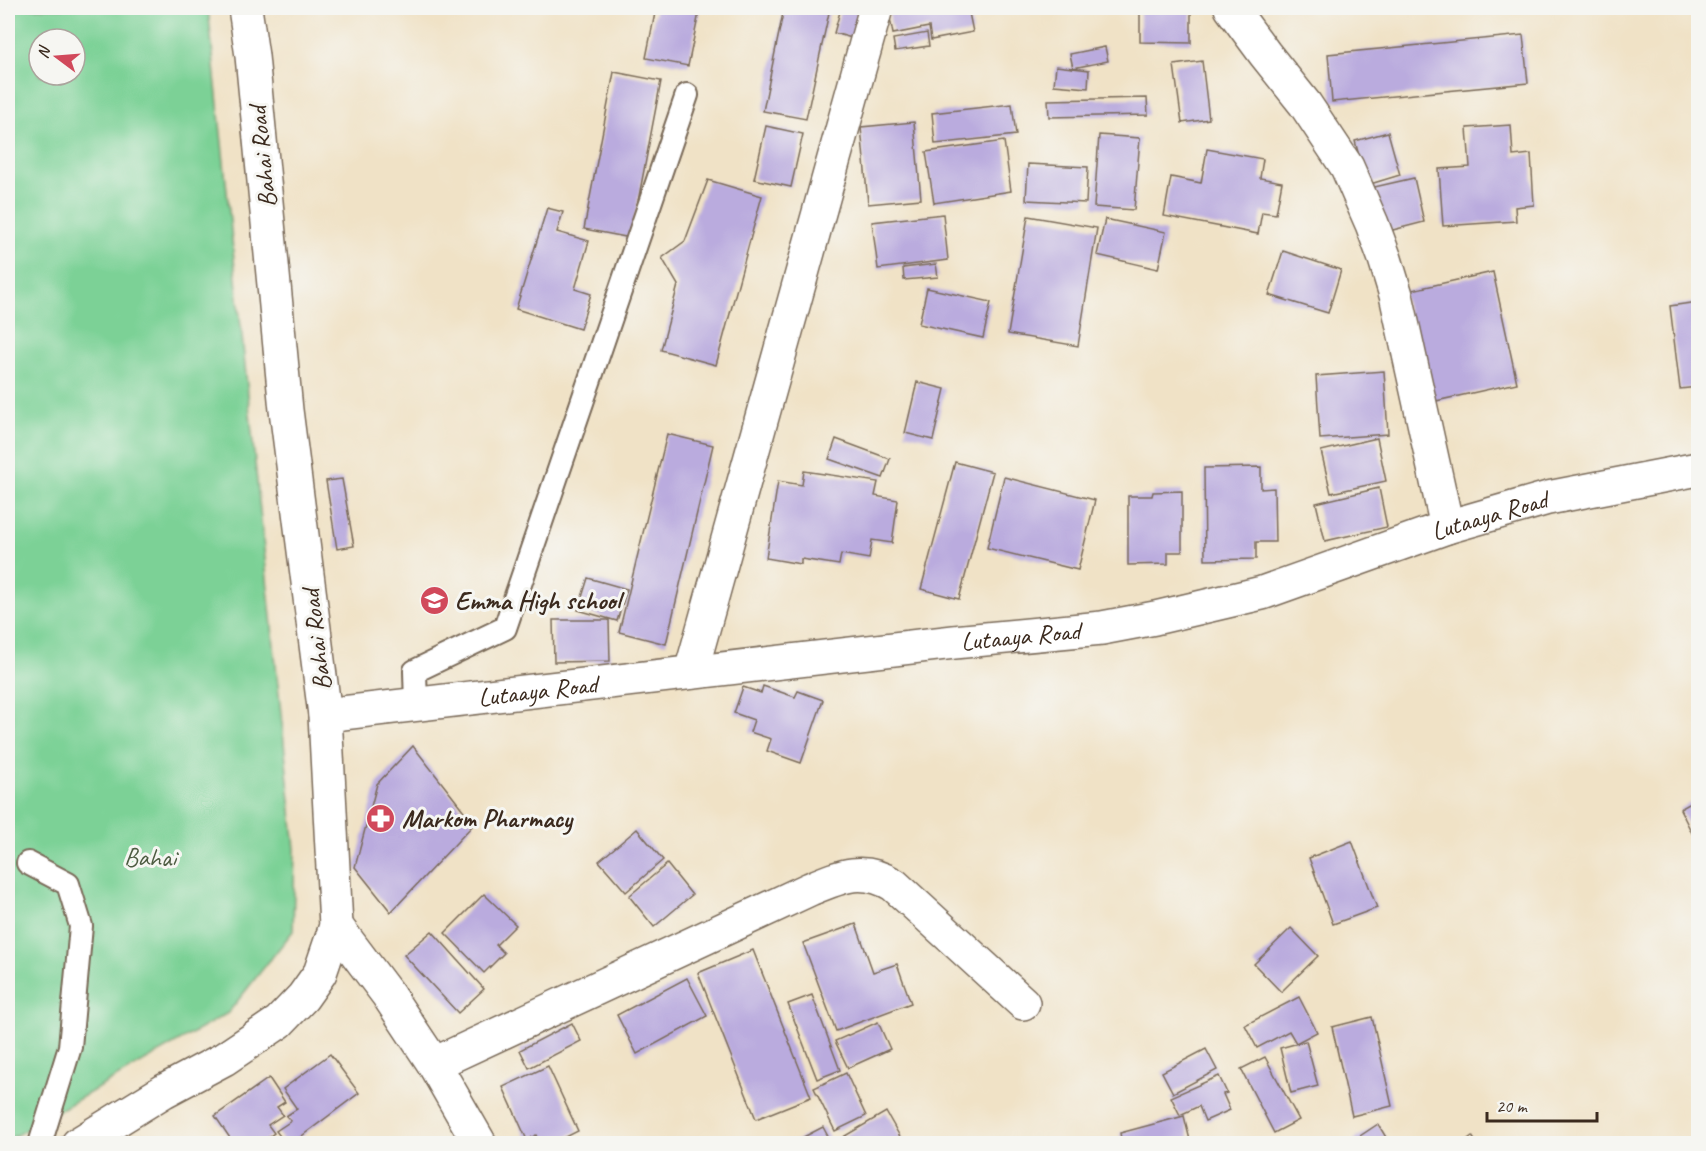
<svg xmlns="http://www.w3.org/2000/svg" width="1706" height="1151" font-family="Caveat,sans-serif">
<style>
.green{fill:#7bd196;stroke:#5b7e5a;stroke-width:1.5;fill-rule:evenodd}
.building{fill:#baabde}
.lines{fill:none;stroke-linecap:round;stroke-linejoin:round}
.service-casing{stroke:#7a6a59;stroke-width:26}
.minor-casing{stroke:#7a6a59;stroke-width:36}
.tertiary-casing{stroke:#7a6a59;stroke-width:36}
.service{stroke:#fff;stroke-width:22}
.minor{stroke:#fff;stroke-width:33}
.tertiary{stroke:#fff;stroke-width:33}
.labels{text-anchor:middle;stroke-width:6;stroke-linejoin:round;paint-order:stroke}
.street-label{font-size:26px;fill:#3b2a1e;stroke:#f6f6f2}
.poi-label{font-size:26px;font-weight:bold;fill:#3b2a1e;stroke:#f6f6f2;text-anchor:start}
.park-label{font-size:26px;fill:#4e5c42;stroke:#f6f6f2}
</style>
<rect width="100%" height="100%" fill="#f6f6f2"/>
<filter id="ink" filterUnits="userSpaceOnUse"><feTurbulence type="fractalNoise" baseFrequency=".0167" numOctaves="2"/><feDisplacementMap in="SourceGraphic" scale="12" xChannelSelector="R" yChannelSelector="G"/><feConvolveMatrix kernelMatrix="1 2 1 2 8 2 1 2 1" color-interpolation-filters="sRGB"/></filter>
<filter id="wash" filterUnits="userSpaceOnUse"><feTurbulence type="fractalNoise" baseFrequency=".008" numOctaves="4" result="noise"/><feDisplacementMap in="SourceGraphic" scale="24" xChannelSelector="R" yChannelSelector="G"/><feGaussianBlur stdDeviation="1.35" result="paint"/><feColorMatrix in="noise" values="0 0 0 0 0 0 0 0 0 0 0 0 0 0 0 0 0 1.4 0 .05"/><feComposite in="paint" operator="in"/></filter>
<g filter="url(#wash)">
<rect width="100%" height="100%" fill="#f0e2c6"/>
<path class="green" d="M8,8H208L295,849L293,931L228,1013L8,1140ZM39,39H75V75H39Z"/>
<g id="blocks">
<g class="building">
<path d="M656,8H700L688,66L646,58Z"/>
<path d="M784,8H830L806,119L763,111Z"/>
<path d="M841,8H867L859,40L834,33Z"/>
<path d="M888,8H968L973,32L931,40L929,27L893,34Z"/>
<path d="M1140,8H1191V43L1140,42Z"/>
<path d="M927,33L929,46L895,51L893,39Z"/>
<path d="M1523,35L1528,83L1332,102L1328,54Z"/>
<path d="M1105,47L1108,61L1073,68L1070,54Z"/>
<path d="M1202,61L1209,119L1182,123L1174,65Z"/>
<path d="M1056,66L1089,70L1088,88L1054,85Z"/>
<path d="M614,72L661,81L631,238L584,229Z"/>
<path d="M1147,98L1148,115L1049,117L1048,100Z"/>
<path d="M1012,104L1016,135L935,144L932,113Z"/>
<path d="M914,122L921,199L868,204L861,127Z"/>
<path d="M1511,125L1513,156L1531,154L1534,205L1515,207L1516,221L1443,226L1439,169L1470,167L1467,128Z"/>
<path d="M766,126L803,134L791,187L754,179Z"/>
<path d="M1388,132L1400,175L1367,185L1355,141Z"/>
<path d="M1099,135L1140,138L1134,210L1094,207Z"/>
<path d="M1004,141L1011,191L934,203L926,152Z"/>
<path d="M1207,149L1263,159L1260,178L1282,182L1276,214L1262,212L1258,234L1164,216L1171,177L1201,183Z"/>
<path d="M1028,164L1088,167L1086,203L1026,200Z"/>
<path d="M1414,178L1424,222L1381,233L1370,188Z"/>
<path d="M708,180L762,196L716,365L661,350L678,285L662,258L685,241Z"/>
<path d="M547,208L563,212L557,232L589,241L575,289L591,294L580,329L516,309Z"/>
<path d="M943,214L948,260L878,269L872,222Z"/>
<path d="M1028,216L1097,228L1078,346L1008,334Z"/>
<path d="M1105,219L1166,232L1158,269L1097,255Z"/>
<path d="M1283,251L1341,270L1328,313L1269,295Z"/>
<path d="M936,264L938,277L904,280L903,268Z"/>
<path d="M1493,272L1517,383L1427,403L1403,292Z"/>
<path d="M927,288L991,302L983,338L919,324Z"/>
<path d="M1698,302V387L1680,389L1670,306Z"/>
<path d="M1384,371L1388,434L1320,439L1316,376Z"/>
<path d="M917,382L945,389L933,440L905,433Z"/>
<path d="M667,434L713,445L666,644L619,632Z"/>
<path d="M1377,438L1386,481L1331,493L1321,451Z"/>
<path d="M836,439L890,459L883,478L829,459Z"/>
<path d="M955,462L993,472L959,599L921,589Z"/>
<path d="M1261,467V489L1274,488L1275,542H1256V559L1205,560L1204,468Z"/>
<path d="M804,471L878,482L875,496L898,500L892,543L872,540L869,559L841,554L839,565L801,559V564L766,558L778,481L802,485Z"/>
<path d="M1004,477L1095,500L1078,570L987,548Z"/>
<path d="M342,479L354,546L337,549L326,481Z"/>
<path d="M1379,488L1387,527L1325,541L1316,503Z"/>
<path d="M1182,491V552H1168V564L1128,565V496H1152L1153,492Z"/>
<path d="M588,578L627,589L617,621L578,610Z"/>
<path d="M553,620H609L610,661L554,662Z"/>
<path d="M763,686L795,697L798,691L823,700L801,763L767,751L771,739L750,732L754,720L734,713L743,687L761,693Z"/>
<path d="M413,746L474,824L391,912L355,867L377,784Z"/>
<path d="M1698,799V845L1680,809Z"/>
<path d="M637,829L663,860L626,892L599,861Z"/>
<path d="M1352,841L1377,908L1333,924L1309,858Z"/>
<path d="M667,864L692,895L654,927L629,896Z"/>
<path d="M484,894L516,925L496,945L504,953L484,973L445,933Z"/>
<path d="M856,924L873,972L897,964L911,1003L836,1031L803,943Z"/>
<path d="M1291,928L1318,956L1281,992L1254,964Z"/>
<path d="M432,931L484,989L458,1013L404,955Z"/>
<path d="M753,950L811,1097L756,1119L698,973Z"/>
<path d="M687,978L707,1016L637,1054L617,1015Z"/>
<path d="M812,995L840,1070L817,1079L788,1004Z"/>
<path d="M1299,997L1317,1032L1296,1043L1289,1031L1257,1048L1245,1025Z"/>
<path d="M1372,1017L1392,1106L1352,1116L1332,1027Z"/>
<path d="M878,1022L890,1049L848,1068L835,1041Z"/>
<path d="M572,1023L581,1041L529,1068L520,1050Z"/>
<path d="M1306,1041L1318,1086L1291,1093L1280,1048Z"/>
<path d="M1206,1049L1217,1070L1173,1093L1162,1072Z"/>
<path d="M330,1054L359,1093L291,1144H286L276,1131L291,1121L286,1116L297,1109L283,1089Z"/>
<path d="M1265,1057L1299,1120L1274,1133L1241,1069Z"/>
<path d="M548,1066L578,1131L552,1144H540L536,1135L527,1140L503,1087Z"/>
<path d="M846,1073L866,1116L835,1131L814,1088Z"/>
<path d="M1219,1076L1227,1093L1223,1094L1230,1110L1205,1121L1199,1106L1180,1115L1171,1097Z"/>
<path d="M269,1078L285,1102L277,1107L283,1115L268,1125L274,1133L260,1144H234L215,1116Z"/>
<path d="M886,1112L903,1142L900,1144H840L838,1140Z"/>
<path d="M1184,1116L1191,1144H1122L1120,1133Z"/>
<path d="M1378,1124L1390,1144H1356L1354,1140Z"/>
<path d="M823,1127L832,1144H790Z"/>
<path d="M1472,1136L1477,1144H1461Z"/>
</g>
</g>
</g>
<g filter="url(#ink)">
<use href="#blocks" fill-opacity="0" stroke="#7a6a59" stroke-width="1.5"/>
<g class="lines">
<defs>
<g id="service">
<path d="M416,706L415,671L505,628L687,95"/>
<path d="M28,863L68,884L81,926L70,1047L40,1144"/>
</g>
<g id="minor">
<path d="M1231,8L1265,54L1305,104L1347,167L1372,224L1385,259L1396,295L1447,527"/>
<path d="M691,672L876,8"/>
<path id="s1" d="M325,715L954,642L1102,628L1155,618L1262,593L1447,527L1548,498L1698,469"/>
<path d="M336,926L388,995L434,1064L480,1144"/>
<path d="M434,1064L810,889C841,876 863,866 894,885L1023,1003"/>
</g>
<path id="tertiary" d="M78,1144L164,1091L224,1059L279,1022L303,997L320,973L336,926L325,715L286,410L252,56L245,8"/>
</defs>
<use href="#service" class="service-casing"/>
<use href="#minor" class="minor-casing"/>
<use href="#tertiary" class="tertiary-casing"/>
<use href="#service" class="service"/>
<use href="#minor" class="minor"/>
<use href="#tertiary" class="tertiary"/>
</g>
</g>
<defs>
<symbol id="school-disc" viewBox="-11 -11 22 22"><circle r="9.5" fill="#d1495b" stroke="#f6f6f2"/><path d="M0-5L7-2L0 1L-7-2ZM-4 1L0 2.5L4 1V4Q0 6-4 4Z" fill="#fff"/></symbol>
<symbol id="pharmacy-disc" viewBox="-11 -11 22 22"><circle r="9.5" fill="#d1495b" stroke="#f6f6f2"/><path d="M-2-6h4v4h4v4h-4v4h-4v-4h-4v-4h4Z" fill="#fff"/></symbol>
</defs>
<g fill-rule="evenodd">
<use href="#school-disc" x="418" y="584" width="33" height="33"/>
<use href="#pharmacy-disc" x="364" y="802" width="33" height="33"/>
</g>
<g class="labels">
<g class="street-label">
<text transform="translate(262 157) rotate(-96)" y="9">Bahai Road</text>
<text dy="9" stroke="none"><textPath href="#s1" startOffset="1186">Lutaaya Road</textPath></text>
<text dy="9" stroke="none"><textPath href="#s1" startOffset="700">Lutaaya Road</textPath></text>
<text transform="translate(316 640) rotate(-97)" y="9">Bahai Road</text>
<text dy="9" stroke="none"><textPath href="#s1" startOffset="214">Lutaaya Road</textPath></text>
</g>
<g class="poi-label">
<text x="455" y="609">Emma High school</text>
<text x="402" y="827">Markom Pharmacy</text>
</g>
<g class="park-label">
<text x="150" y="866">Bahai</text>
</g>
</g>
<rect width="1706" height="1151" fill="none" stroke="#f6f6f2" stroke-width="30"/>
<g transform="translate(57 57) rotate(286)"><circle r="28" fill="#f6f6f2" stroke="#aba49d" stroke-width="1.5"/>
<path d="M0-4.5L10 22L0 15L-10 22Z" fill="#d1495b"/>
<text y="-9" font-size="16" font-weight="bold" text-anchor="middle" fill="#3b2a1e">N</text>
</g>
<path d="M1487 1112v9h110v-9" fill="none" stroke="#3b2a1e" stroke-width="3"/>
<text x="1496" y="1112" font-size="18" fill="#3b2a1e" stroke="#f6f6f2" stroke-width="4.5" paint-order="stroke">20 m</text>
</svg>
